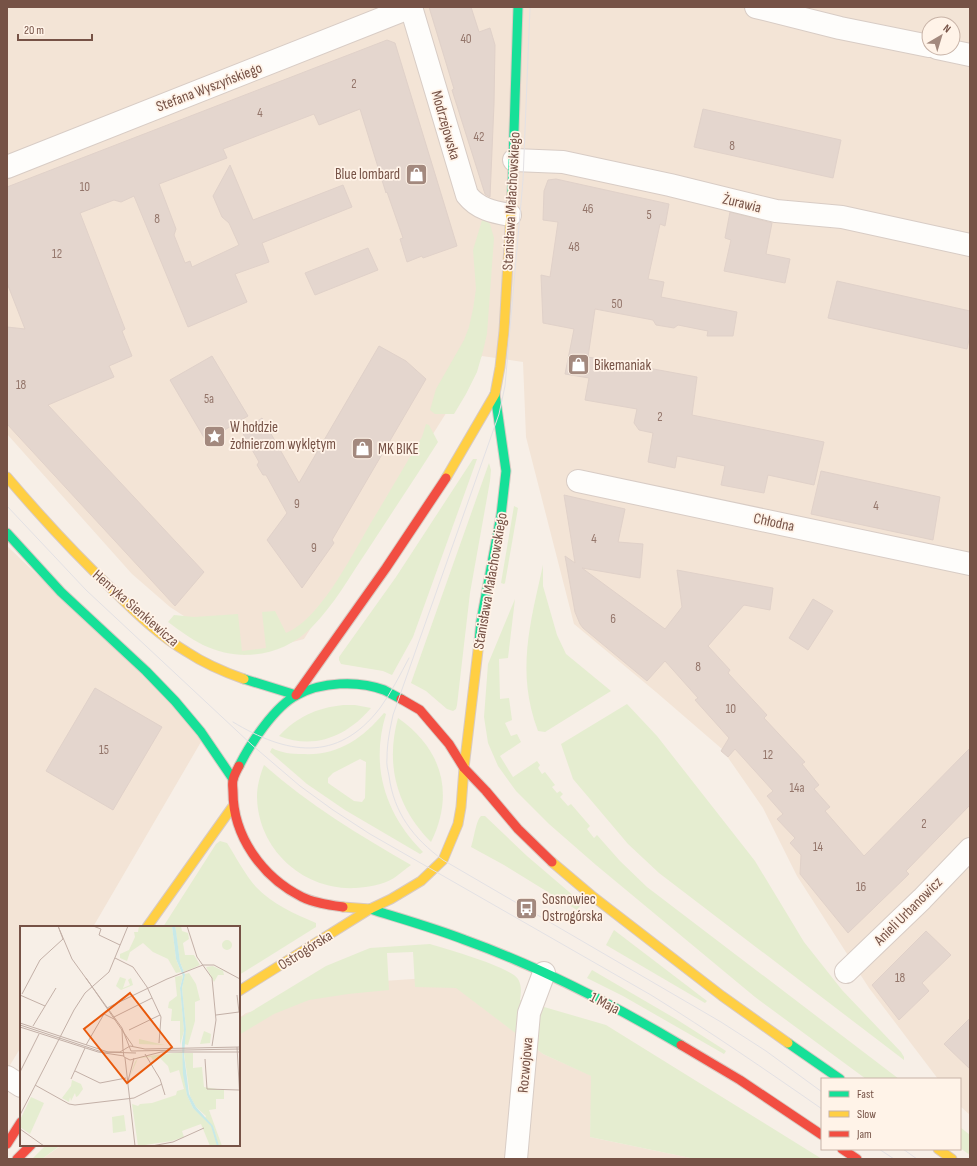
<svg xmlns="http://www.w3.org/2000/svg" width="977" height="1166" font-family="'Sofia Sans Condensed',sans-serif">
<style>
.residential{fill:#f3e4d6;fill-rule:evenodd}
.green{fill:#e5edd0;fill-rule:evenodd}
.building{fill:#e4d6ce;stroke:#e0d1c9}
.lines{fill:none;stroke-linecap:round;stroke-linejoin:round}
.street-casing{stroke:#d8ccc5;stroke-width:24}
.fast-casing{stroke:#d8cac3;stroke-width:11}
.slow-casing{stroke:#d8cac3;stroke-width:11}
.jam-casing{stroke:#d8cac3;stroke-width:11}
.street{stroke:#fefdfb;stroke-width:22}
.fast{stroke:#16e098;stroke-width:9}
.slow{stroke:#ffcf43;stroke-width:9}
.jam{stroke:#f24e42;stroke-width:9}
.tram{stroke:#e3e1e4;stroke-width:1}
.labels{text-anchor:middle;stroke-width:3.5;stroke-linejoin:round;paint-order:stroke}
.number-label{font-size:13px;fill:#93756a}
.street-label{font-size:15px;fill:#765246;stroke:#fff3e8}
.poi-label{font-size:15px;fill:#765246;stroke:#fff3e8;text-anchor:start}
.inset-road{fill:none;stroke:#c3b0a7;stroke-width:1}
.view{fill:#e8590c;fill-opacity:0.15;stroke:#e8590c;stroke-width:2}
.inset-edge{fill:none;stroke:#765246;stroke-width:2}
</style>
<rect width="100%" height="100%" fill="#f7efe7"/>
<g class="residential">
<path d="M7,7H970V1115L960,1106V1079H938L869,988L797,876L763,808L722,749L656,692L574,624L526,437L523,362L482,356L304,639L244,655L170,607L132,574L7,434ZM929,24H953V48H929Z"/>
<path d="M7,546L205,735L93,927H21V1047L7,1070Z"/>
<path d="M443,977L543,1054L592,1076L590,1137L695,1159H42L62,1145H239V1018L246,1013L368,982Z"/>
</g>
<g class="green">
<path d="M483,217L490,224L494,238L487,334L483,351L477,372L466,394L454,414H435L430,410L436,389L464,340L469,327L473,309L476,289L473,250Z"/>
<path d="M426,424L429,425L438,442C415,478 391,514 367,551C350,576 334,605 312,627C283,656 241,663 203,645C191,639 179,630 168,622L174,615L194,617L238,614L242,651L266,648L262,612L275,611L286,633C321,619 353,553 372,521C389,493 405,465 422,437Z"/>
<path d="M473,459H477L413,637L392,675L383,671L341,664L339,660V657L396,577Z"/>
<path d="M489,463L491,470L490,481L470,593L457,705L456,709L453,711L447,709L426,691L411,683Z"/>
<path d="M514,506L518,508L505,583L504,584L501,583Z"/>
<path d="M543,565V586L557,635L566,654L611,691L545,732L538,731C516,672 530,624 543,565Z"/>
<path d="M515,599L508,658L499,659L500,699L509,698L512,720L505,723L511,736L517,734L521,742L500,756L513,777L537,761L540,765L538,768L542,774L545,772L555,785L552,787L557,793L560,791L563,794L560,797L568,806L571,804L590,826L587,829L594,838L597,835L620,861L647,887L899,1079H866L755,997L596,865L549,824L516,791L498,766L488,743L484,717L488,664Z"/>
<path d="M627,704L657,736L755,861L804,942L842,990L901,1052L904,1057V1060L659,873L628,844L573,779L561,744Z"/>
<path d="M343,705H355L371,708C347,736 315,750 279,736C297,717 316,708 343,705Z"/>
<path d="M384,713L386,714C370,766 385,814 423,852L420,854L345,810L307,784L270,752L272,748C281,753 292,754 302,754C338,756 362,739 384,713ZM360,759L366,762L365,798L362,802L354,801L328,783V778L333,773Z"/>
<path d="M398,718C442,749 455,793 431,842C397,808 385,765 398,718Z"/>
<path d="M264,765C309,805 359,835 411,865C405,869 400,874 394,878C382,885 369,887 356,888C304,891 258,850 257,797C257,786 260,775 264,765Z"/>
<path d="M481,816H485L527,856L582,903L577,910L504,865L471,847C474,839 476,820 481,816Z"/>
<path d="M220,841L227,843C236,857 244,873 256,887C272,904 295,914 316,923V927L239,975V927H163L216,844Z"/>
<path d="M614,930L707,1001L705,1003L606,945Z"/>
<path d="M430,944C447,949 510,967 518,979C522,986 521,992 520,1000L606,1025L822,1159H695L590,1137L591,1076L543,1054L456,988L415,987L413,952L387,953L389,990L348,994L309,1000L274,1014L239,1035V1019L326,966L370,948Z"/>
<path d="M592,970L676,1019L726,1051L724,1054L623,996L587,978Z"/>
<path d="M960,1127L970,1135V1155L960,1148Z"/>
<path d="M46,1145H61L42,1159H32Z"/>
</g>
<g class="building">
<path d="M429,7H471L479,32L490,28L495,45L494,104L490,197L485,194L452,90L454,89Z"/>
<path d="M387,40L395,43L457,246L423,258L422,256L407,262L400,239L403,238L387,192L386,193L360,109L319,125L314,114L223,149L227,158L159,184L176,229L174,235L185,263L190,261L192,267L239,245L229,223L222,217L213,196L230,165L253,220L343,185L352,207L262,243L269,262L235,274L247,302L188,327L134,196L121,202L114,200L80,213L125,329L122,331L132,356L109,366L114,377L48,405L204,572L175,606L7,424V327L25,329L7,283V187Z"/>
<path d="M703,109L841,140L833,178L694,147Z"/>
<path d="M556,179L669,204L665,226L660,224L648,279L664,282L661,297L737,312L733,336H707L708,331L678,325L674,328L656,325L653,320L595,309L588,357L697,377L692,415L824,442L814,485L768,475L764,493L721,485L725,466L677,456L675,468L648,462L653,433L639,430L634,423L637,409L585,400L589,378L565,374L574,329L543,323L541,275L550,277L558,222L543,220L544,191L548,180Z"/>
<path d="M730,212L772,223L766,254L790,259L785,283L724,271L731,240L725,238Z"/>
<path d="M368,248L378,270L315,295L305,273Z"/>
<path d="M837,281L970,311V335L967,349L828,318Z"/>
<path d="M379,346L406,361L426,379L332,540L334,543L302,588L267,540L287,513L266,475H263L257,465L259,462L242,432L262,418L299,483Z"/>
<path d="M212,356L248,416L206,441L170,380Z"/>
<path d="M821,471L940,497L933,540L811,514Z"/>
<path d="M564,495L625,509L618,542L643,544L640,578L582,568L665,629L682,607L677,570L773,588L770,610L744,605L708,646L730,670L728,673L767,715L764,718L805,762L802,764L819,785L814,789L830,807L825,811L864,856L970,748V805L906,871L909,874L848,933L800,874L801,855L790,843L795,838L777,819L783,814L767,796L773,791L735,749L728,757L721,751L729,738L695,700L698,698L665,661L647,681L583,628L580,624L575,612L565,556L575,563Z"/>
<path d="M813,599L833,611L808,650L789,638Z"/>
<path d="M95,688L162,727L113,810L46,771Z"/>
<path d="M926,931L951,955L922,983L929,991L899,1020L872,985Z"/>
<path d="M970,1018V1069L944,1044Z"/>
</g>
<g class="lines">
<defs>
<g id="street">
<path d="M411,7L467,195C478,209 493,212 510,215"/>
<path d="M756,7L840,28L929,46"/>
<path d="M937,48L970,55"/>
<path d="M514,160L563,162L670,185L776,211L842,217L970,245"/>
<path d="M7,167L411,7"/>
<path d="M578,481L970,564"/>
<path d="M846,972L922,899L970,849"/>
<path d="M7,1077L21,1086"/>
<path d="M516,1159L529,1013L544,973"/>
</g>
<g id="fast">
<path d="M512,193L518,7"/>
<path d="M7,533L61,592L146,671L175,701L201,732L233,779"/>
<path d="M479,642L481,621L501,515L506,471L495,394"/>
<path d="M244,679L296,695"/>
<path d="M239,766C250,744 275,706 297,695C321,682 358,680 384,690C390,693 395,696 401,699"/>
<path d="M370,909C402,919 434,928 465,940C540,967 612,1004 681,1045"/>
<path d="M788,1043L840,1079"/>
</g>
<g id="slow">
<path d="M7,477C41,517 77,556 115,592C137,614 160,636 187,652C205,664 224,672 244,679"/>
<path d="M446,478L495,394L500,367L504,331L512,193"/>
<path d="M552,862L591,895L722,996L788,1043"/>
<path d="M343,907L370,909L391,899L421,881L443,860L458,824L461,807L464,768L479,642"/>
<path d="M147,927L233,806"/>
<path d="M239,991L370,909"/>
<path d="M938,1149L952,1159"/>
</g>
<g id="jam">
<path d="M296,695L386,568L446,478"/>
<path d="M401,699L420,710L449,744L464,768L486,791L518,829L552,862"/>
<path d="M239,766C237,770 234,775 233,780C232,784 233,788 233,792C233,836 262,877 302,897C314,903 329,905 343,907"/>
<path d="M681,1045L740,1080L822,1135"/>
<path d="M7,1144L21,1122"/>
<path d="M842,1149L857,1159"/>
<path d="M17,1159L31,1145"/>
</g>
</defs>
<use href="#street" class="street-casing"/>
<use href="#fast" class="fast-casing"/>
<use href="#slow" class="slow-casing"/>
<use href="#jam" class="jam-casing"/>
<use href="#street" class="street"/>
<use href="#fast" class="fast"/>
<use href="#slow" class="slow"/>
<use href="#jam" class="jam"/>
<g class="tram">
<path d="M530,7L523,180L505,386L499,414L393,715C390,729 387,743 387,758C386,764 388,770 389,776C394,813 413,838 443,860L721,1022L766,1051L822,1092"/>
<path d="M7,506L86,590L252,745L300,786L333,810L370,834L651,995C709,1031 766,1070 822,1109"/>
<path d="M233,722C286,754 337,764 380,708C391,693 400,675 409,658"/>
<path d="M879,1149L894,1159"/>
<path d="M903,1149L917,1159"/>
</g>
</g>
<defs>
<symbol id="shop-square" viewBox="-11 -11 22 22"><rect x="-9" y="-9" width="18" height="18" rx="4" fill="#a3897e" stroke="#fff3e8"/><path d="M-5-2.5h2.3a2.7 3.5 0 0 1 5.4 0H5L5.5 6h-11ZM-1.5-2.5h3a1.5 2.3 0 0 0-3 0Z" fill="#fff"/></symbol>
<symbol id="sight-square" viewBox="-11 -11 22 22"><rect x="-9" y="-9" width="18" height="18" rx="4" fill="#a3897e" stroke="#fff3e8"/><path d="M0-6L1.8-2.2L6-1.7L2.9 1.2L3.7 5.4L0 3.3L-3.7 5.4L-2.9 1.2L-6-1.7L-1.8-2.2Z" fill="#fff"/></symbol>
<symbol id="bus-square" viewBox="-11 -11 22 22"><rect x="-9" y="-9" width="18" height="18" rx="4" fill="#a3897e" stroke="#fff3e8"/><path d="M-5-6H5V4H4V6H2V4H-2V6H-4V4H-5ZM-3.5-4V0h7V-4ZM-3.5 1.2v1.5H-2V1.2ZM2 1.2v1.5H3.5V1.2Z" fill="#fff"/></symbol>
</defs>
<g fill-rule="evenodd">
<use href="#shop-square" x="404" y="162" width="25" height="25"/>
<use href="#shop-square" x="566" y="352" width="25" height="25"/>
<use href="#sight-square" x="202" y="424" width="25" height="25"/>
<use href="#shop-square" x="350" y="436" width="25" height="25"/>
<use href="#bus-square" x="514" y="896" width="25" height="25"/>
</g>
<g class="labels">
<g class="number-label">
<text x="466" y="43">40</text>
<text x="354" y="88">2</text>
<text x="260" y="117">4</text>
<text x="479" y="141">42</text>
<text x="732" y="150">8</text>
<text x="85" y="191">10</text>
<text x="588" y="213">46</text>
<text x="649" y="219">5</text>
<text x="157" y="223">8</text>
<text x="574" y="251">48</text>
<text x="57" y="258">12</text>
<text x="617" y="308">50</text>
<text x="21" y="389">18</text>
<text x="209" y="403">5a</text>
<text x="660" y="421">2</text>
<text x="297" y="508">9</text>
<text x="876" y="510">4</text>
<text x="594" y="543">4</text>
<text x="314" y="552">9</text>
<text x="613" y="623">6</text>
<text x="698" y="671">8</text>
<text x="731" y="713">10</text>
<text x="104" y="754">15</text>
<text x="768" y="759">12</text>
<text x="797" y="792">14a</text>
<text x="924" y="828">2</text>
<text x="818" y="851">14</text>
<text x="861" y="891">16</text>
<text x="900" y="982">18</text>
</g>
<g class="street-label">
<text transform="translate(209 87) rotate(-21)" y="5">Stefana Wyszyńskiego</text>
<text transform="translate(446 125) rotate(74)" y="5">Modrzejowska</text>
<text transform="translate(511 201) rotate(-87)" y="5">Stanisława Małachowskiego</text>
<text transform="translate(742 203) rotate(14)" y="5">Żurawia</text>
<text transform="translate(774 522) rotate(12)" y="5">Chłodna</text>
<text transform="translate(490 581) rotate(-80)" y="5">Stanisława Małachowskiego</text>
<text transform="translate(136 608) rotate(41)" y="5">Henryka Sienkiewicza</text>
<text transform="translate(908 911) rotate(-45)" y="5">Anieli Urbanowicz</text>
<text transform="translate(305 950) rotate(-32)" y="5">Ostrogórska</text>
<text transform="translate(605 1003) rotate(27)" y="5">1 Maja</text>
<text transform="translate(525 1065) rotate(-85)" y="5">Rozwojowa</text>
</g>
<g class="poi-label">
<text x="400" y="179" text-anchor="end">Blue lombard</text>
<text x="594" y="370">Bikemaniak</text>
<text x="230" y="432">W hołdzie<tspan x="230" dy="17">żołnierzom wyklętym</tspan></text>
<text x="378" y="454">MK BIKE</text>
<text x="542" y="904">Sosnowiec<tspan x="542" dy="17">Ostrogórska</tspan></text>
</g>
</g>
<g transform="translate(20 926)">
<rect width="220" height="220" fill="#f7efe7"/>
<path d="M119,0H152L156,33L161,46L156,47L148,33L133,26L123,17L110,26L107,35L100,32V28L109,24L115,11L114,6H118ZM155,0H161L162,5L168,7L169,13L163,17L165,29H174L180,39L164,46L160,36ZM202 19a5 5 0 1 1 10 0a5 5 0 1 1-10 0ZM193,39L209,48L203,45L204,49H198L194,56L186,41L193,40L203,45ZM169,47L176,58L180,74L175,76V95L168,119L164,118L166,103L162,62L165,48ZM163,49L160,62L164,105L160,119V95H151L152,83L148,82L149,76L157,70L155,51ZM100,51L106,53L103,62L110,59L108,54L111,52L113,59L101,64L96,60ZM184,105L191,108L190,117L180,118ZM119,113L136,117L145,119L119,118ZM162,126L167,169L173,182L185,192L186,190L176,181L170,170L164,127H173V142L182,141L184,161L204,164V173H196V183L189,184L202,220H190L181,198L162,205L164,211L152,215L118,220L112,178L118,180L120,178L132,177L156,169L157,165L164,163L159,144L150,147L148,140L139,131L133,134L131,131L118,132L109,153L115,136L119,131ZM52,154L61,158L63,163L58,170L56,171L55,167L51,175L50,171L49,176L42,172L51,160ZM11,171L24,177L10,208L0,201V194ZM104,189L106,205L93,207L92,191Z" fill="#e5edd0"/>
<path d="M152,0H155L156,5L160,36L165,49L162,62L166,103L164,129L169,168L176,181L193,200L199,220H197L191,200L173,182L167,169L163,148L162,117L164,105L160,62L163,50L156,33Z" fill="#c8e9e8"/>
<path class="inset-road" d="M38,0L52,33L102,102L111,125L220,123M73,0L81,3L79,9L100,19M167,0L177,31L192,52L196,94L192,120M95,32L113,41L127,61L141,91L139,117M66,52L113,120M2,68L20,34L43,13L38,0M0,69L25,80M87,82L147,53L183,39H194L220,53M196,89L219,86L217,69M94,91L132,72M0,97L88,126H100L110,120L125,123L220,121M0,99L82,126L116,127M13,100L36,62M0,101L78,126L104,130M102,104L103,124M109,104L140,89M66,119L84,88L96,94M217,121L220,174M103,124L104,131L110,134L141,126H220M125,128L140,153L145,169M105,132L115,220M185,133L187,163L219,164M55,145L80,157L106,152M0,146L19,108M51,153L65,122M108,155L114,132M15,159L49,178L55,179L114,172L142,158M0,189L54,84L65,67L89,46L108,0M0,203L24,220M132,220L153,216L184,202"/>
<path class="view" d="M110,67L152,121L107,157L64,103Z"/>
<rect width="220" height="220" class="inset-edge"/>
</g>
<rect width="977" height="1166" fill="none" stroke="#765246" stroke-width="16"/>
<rect x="821" y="1078" width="140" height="72" fill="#fff3e8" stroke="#c8b3a7"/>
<rect x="829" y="1091" width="20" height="6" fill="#16e098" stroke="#c8b3a7"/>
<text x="857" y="1098" font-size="12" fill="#765246">Fast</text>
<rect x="829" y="1111" width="20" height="6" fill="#ffcf43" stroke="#c8b3a7"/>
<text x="857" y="1118" font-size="12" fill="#765246">Slow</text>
<rect x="829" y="1131" width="20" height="6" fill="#f24e42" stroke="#c8b3a7"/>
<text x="857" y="1138" font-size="12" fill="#765246">Jam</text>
<g transform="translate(941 36) rotate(38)"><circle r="19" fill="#fff3e8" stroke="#c8b3a7"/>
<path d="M0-3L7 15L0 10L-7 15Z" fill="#a3897e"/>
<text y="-6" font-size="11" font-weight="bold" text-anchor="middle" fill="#765246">N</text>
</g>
<path d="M18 34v6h74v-6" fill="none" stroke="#765246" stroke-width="2"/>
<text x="24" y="34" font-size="12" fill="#765246" stroke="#fff3e8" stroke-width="3" paint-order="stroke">20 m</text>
</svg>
